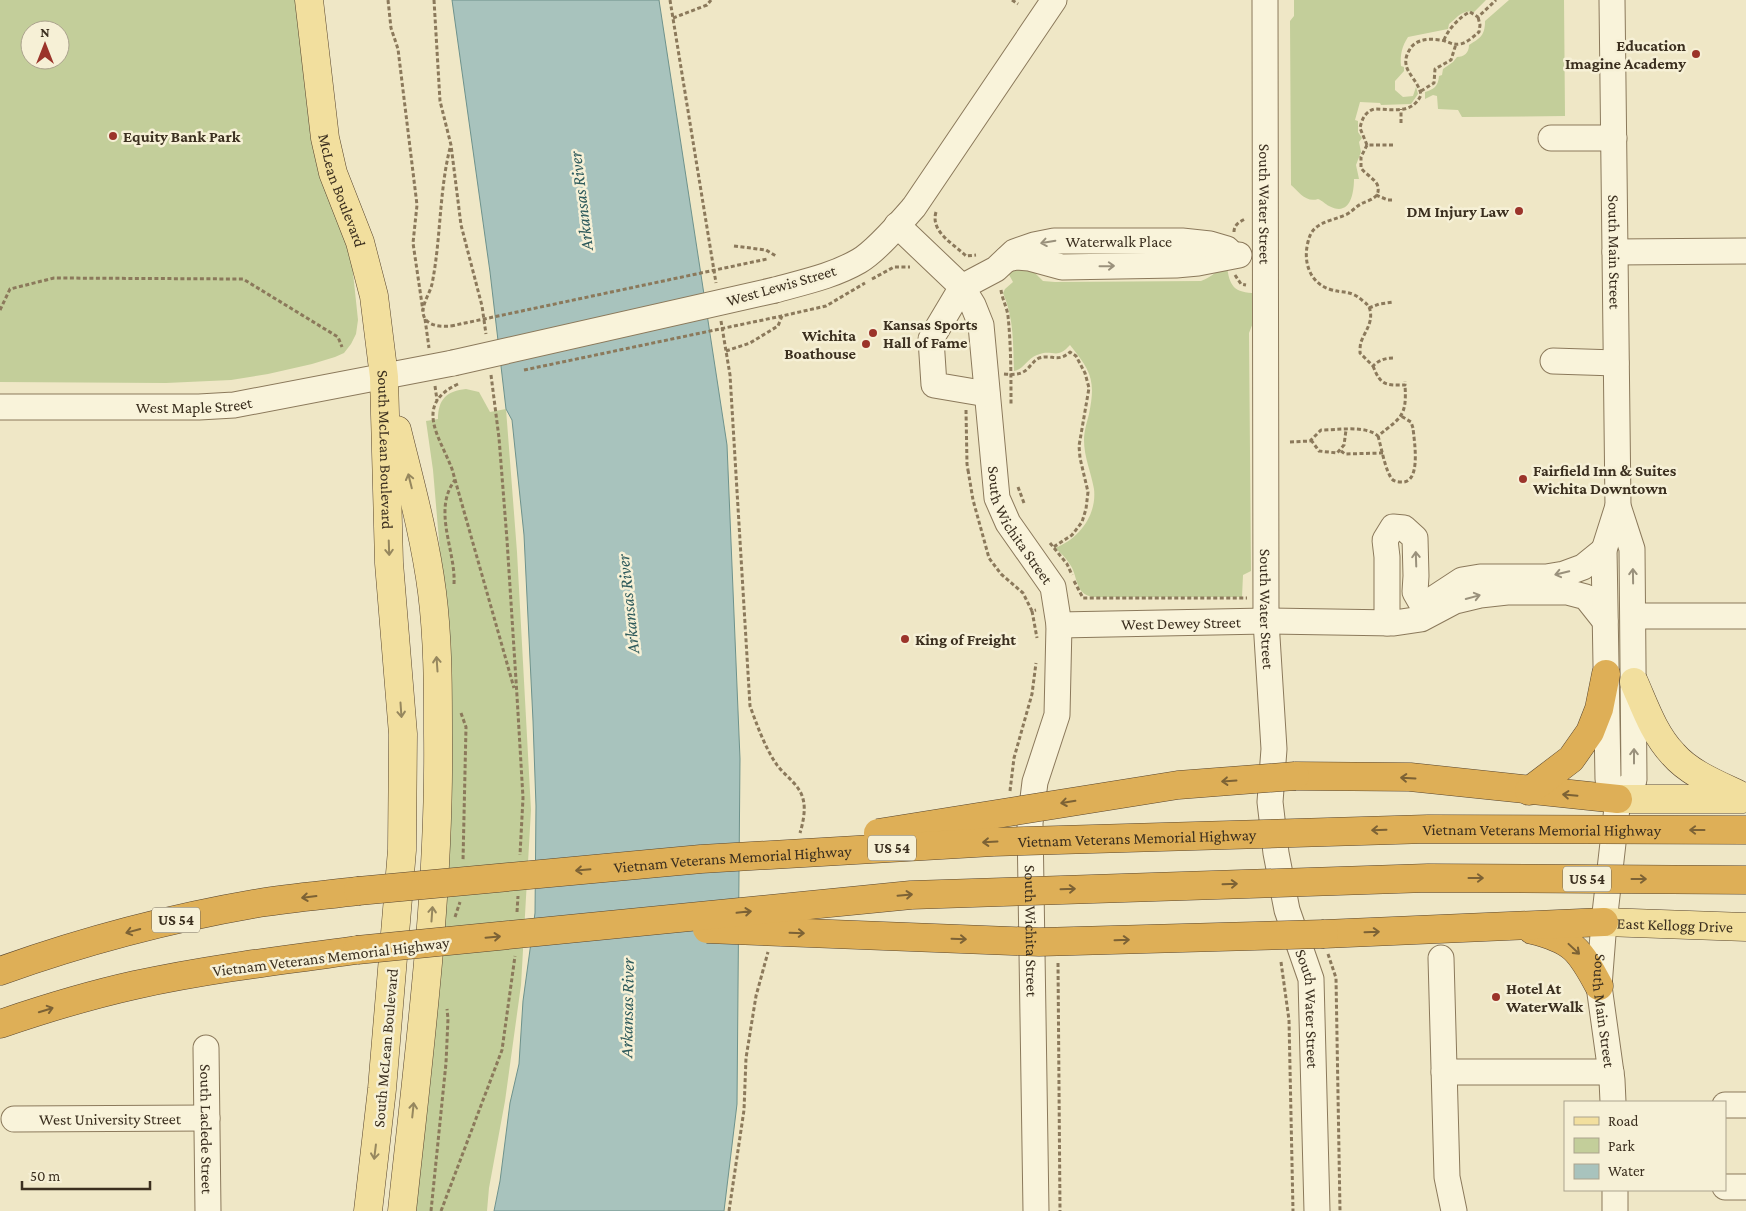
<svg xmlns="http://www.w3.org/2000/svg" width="1746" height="1211" font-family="'Crimson Pro',serif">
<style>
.green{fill:#c3ce9a;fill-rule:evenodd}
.water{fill:#a8c3bd;stroke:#6e928c}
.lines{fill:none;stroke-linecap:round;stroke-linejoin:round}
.minor-casing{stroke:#8b795b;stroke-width:27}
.major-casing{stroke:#59462f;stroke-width:29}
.highway-casing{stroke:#59462f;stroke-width:29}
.path{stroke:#8b795b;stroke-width:3;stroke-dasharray:4 2.5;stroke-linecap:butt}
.minor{stroke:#f9f3da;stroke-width:25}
.major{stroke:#f2df9e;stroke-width:28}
.highway{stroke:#deaf57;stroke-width:28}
.minor-bridge-casing{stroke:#8b795b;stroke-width:27;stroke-linecap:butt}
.highway-bridge-casing{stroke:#59462f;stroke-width:29;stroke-linecap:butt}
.path-bridge{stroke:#8b795b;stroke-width:3;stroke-dasharray:4 2.5;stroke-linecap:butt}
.minor-bridge{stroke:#f9f3da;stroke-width:25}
.highway-bridge{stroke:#deaf57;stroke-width:28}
.oneway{stroke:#9a917c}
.oneway2{stroke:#96875e}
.oneway3{stroke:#7c6235}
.poi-dot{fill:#9b342a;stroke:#f6f0d6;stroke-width:2}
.labels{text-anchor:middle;stroke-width:5;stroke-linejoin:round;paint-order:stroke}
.shield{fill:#f6f0d6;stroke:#736956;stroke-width:1}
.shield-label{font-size:15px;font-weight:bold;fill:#3b2f1f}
.poi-label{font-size:16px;font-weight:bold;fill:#3b2f1f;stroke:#f6f0d6;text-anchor:start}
.street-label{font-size:16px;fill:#3b2f1f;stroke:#f6f0d6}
.water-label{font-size:18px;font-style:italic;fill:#2e5a5b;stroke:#f6f0d6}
</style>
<rect width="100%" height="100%" fill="#efe7c6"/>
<g class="green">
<path d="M0,0H301L351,254L358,320L356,334L351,344L344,353L335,357L312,364L268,374L231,380L166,383L0,382ZM30,30H60V60H30Z"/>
<path d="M1294,0H1486L1474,12C1462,9 1457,18 1449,24L1448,29L1408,37C1402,46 1400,55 1401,66L1404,67V71L1395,81V90L1403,97L1413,96L1416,87L1418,94L1411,104L1381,105L1380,103L1360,102L1355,120L1358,121V132L1362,138L1359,142L1361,152L1356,165L1359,179H1354C1354,194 1350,217 1329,206C1325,204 1323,201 1318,199C1306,203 1299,192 1291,185L1290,21L1294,16Z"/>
<path d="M1509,0H1564L1565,116L1462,117L1458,110L1438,109L1437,96L1433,95L1425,99V92C1434,89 1438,87 1439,76L1442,75L1443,69L1453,62L1457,57C1464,57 1469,53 1469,45C1480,38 1485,36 1485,21Z"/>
<path d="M1227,265C1229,286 1234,293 1256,293V315L1249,333L1251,571L1243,575L1242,597H1092C1075,593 1078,578 1071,566C1067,559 1061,553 1055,548C1079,539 1097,515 1094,489C1091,472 1084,457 1084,440C1084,431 1087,422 1089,414C1096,380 1091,371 1070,345C1056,361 1053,348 1037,355C1027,359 1024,369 1014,371C1013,344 1014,318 1003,293L1005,289L1013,282L1007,271L1029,267L1043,281L1055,282L1201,281C1211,278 1218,269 1227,265Z"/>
<path d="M466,389L479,392L490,412L506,409L517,552L531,810L521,985L505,1101L489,1188L487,1211H412L443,587L433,470L426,421L438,419C438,399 447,391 466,389Z"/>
</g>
<path class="water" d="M452,0H659L727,445L740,759L737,1104L724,1211H494L500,1181L510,1103L519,1064L523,1001L535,913L536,806L533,721L524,535L512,420L506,409L490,272Z"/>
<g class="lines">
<defs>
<g id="minor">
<path id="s1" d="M1265,0L1266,621L1274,749L1270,802L1276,853L1287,910L1311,979L1317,1211"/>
<path id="s2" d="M1612,0L1618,506L1632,549L1634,780L1618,799L1604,922L1599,986L1612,1080L1613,1102"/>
<path d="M1551,138H1614"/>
<path id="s3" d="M897,225L962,287L973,305L981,325L997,498L1008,523L1053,587L1059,625L1057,715L1035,782L1030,823L1036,1211"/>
<path d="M1615,252L1746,251"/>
<path d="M1007,259L1017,257L1029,258L1062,267L1176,265L1198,263L1239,255"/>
<path d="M775,290C804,282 833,276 859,261C876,251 900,223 914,207L1054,0"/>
<path d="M1553,361L1616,363"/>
<path id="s4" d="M987,394L934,385L931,339L962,287L996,269L1014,252L1034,245L1054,241H1182L1210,244L1227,249L1233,255"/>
<path id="s5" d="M0,407H199L234,405L453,363"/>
<path d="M1430,601L1462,580L1480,577H1546L1564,574L1583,567L1604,550"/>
<path d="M1634,616H1746"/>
<path d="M1387,623V557L1385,540L1393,527L1404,528L1415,538L1416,576L1415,592L1423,606"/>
<path id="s6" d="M1059,625L1266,621L1394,623L1421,619L1455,601L1480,595L1507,592H1567L1586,597L1605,621"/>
<path d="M1618,799L1608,779L1604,550L1618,506"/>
<path d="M1441,958L1447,1177L1454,1211"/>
<path id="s7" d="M206,1048L208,1211"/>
<path d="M1444,1072H1611"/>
<path d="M1725,1105H1746"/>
<path id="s8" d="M14,1119L207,1118"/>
<path d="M1725,1187H1746"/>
<path d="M1615,1190V1211"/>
</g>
<g id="major">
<path id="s9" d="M309,0L325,138L333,173L360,242L374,296L384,377L389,563L403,734L402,850L382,1089L368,1211"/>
<path d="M397,430C410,483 425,537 432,592C438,639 438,687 438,734C440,894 419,1052 402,1211"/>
<path d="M1634,682C1645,707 1654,734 1673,754C1691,775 1722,786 1746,798"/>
<path d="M1618,799H1742"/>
<path id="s10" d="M1604,922L1746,927"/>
</g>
<g id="highway">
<path d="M1295,776L1410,777L1618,799"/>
<path d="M1529,791L1571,759L1590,732L1599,709L1606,674"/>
<path d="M1532,930C1573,940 1580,950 1599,986"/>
<path d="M1324,934L1604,922"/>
<path d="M0,971C84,941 171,918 259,903C291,898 325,895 358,891"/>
<path d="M0,1024C44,1009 90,995 135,985C208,969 283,960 357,950"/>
</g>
</defs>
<use href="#minor" class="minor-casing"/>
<use href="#major" class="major-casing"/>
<use href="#highway" class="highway-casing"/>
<g class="path">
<path d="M388,0L391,28L398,49L417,205L413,243L423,311"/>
<path d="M434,0L440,101L451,145L461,225L482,306L486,334"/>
<path d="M670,0L716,283"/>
<path d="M1012,0L1018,4"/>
<path d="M673,18L707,5L711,0"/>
<path d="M1444,40C1447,31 1460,16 1470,12L1478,17L1496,0"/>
<path d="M1421,91L1434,83L1435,69L1451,60L1456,44"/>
<path d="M1401,123V109"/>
<path d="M1367,145L1361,157V168C1365,174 1377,180 1378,187C1380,199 1368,200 1361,204C1355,207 1351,213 1345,215C1329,222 1312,222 1308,242C1303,261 1309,282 1329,289C1343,294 1350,289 1363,301C1367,304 1369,306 1370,310C1373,323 1365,331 1361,342C1360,345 1360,350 1360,353L1373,366C1379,360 1385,358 1394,358"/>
<path d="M1393,145H1367L1360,128C1362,119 1365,112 1374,109C1392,109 1412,115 1421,95C1419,82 1407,74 1406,64C1405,59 1407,54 1410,49C1416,38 1433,38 1445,41C1451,43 1453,45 1460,44C1467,43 1474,36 1479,32L1480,25L1478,17"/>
<path d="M450,148C439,192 441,239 432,284C430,293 422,304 423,313C425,326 440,327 451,326"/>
<path d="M1376,195L1388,200H1393"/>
<path d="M936,212C930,232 954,244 966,256L976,255"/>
<path d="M1234,232C1234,225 1239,222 1245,219"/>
<path d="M734,246L766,250L776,256"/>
<path d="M1235,275L1241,284L1246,285"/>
<path d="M872,279L894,267H910"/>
<path d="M1001,290C1002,299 1007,307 1008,316C1011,345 1011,375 1011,405"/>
<path d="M1369,308L1379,304L1394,302"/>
<path d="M0,310L10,289L54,278L243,279L338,337L342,347"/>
<path d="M425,319L429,348"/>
<path d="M721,321L730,375L750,706C757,725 765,748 777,765C785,776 800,785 803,799C806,809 803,823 800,833"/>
<path d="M726,351L750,343L778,326L782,316L826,306L865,283"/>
<path d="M1373,366C1381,386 1385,385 1405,385V381"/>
<path d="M1004,374C1015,375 1023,375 1030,366C1033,363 1035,360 1039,358C1052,354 1058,363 1070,352L1076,356L1085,373L1089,388L1079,446L1080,458L1088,492L1086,509L1082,522L1072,535L1052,548"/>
<path d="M491,375L499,438L507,540L517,696L523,798L520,855"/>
<path d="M458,384C413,405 440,437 452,469L514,688"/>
<path d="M435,386L437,400"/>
<path d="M966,410L967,464L968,470H969"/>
<path d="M1378,436C1382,450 1384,465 1391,478C1393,481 1397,482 1401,482C1422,484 1414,440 1413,428L1411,422L1401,416"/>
<path d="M1311,440L1319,451L1337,453L1344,445L1346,430"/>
<path d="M1290,442L1310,441L1321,430C1337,430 1366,425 1378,436C1401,417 1407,417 1405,385"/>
<path d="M1341,451L1345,454L1383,453"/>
<path d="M968,470L973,500L989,558L1001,574L1023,593L1032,611L1036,610"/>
<path d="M1018,487L1024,503"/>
<path d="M1050,543L1067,564L1072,575"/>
<path d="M1074,581L1083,598H1247"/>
<path d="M454,584C456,551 432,510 455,480"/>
<path d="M1032,611L1037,638"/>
<path d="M461,713L466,727L463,861"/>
<path d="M1010,791L1014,758L1032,694L1036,663"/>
<path d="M517,912L518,896"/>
<path d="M455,917L460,902"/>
<path d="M1328,954L1336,978L1340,1211"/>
<path d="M1281,962L1289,1020L1293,1211"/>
<path d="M1058,963L1060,1211"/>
<path d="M431,1211L446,1063L448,1019L447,1009"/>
<path d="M441,1211L502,1050L515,956"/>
<path d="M729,1211L744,1110L746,1058L756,996L768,952"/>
</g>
<use href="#minor" class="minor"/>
<use href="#major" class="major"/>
<use href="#highway" class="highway"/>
<defs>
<path id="minor-bridge" d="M453,363L775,290"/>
<g id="highway-bridge">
<path d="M878,833L1178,785L1295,776"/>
<path id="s11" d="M358,891L701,859L993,842L1428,829L1746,830"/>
<path d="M707,929L1039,942L1324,934"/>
<path d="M357,950L911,895L1428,878L1746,880"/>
</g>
</defs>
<use href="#minor-bridge" class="minor-bridge-casing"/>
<use href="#highway-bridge" class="highway-bridge-casing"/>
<g class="path-bridge">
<path d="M451,326L767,259"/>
<path d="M524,370L782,316"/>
</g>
<use href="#minor-bridge" class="minor-bridge"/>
<use href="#highway-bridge" class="highway-bridge"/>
</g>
<defs><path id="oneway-shaft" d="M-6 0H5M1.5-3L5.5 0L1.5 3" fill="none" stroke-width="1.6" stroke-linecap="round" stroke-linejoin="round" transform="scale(1.25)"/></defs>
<g class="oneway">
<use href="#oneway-shaft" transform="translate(1048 242) rotate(170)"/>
<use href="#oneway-shaft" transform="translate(1107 266) rotate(-1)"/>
<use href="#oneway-shaft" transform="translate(1416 559) rotate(-92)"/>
<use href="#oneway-shaft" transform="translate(1562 573) rotate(166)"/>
<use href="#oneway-shaft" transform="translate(1633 576) rotate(-91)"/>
<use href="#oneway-shaft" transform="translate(1473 597) rotate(-15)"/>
<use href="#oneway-shaft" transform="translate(1634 756) rotate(-90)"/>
</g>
<g class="oneway2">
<use href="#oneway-shaft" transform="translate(410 481) rotate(-104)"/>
<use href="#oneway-shaft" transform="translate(389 548) rotate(88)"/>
<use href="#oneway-shaft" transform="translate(437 664) rotate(-94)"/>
<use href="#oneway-shaft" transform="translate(401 710) rotate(86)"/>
<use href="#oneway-shaft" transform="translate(432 914) rotate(-86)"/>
<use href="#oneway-shaft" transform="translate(413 1110) rotate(-84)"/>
<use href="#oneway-shaft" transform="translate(375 1152) rotate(97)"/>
</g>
<g class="oneway3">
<use href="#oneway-shaft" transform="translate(1408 778) rotate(-177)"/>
<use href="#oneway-shaft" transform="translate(1229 781) rotate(176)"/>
<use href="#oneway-shaft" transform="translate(1570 795) rotate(-175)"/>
<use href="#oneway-shaft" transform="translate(1068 802) rotate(171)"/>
<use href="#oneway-shaft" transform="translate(1379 830) rotate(178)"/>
<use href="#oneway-shaft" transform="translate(1697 830) rotate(-180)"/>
<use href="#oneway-shaft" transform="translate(990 842) rotate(177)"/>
<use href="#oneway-shaft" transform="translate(583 870) rotate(175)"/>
<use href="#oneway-shaft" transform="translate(1476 878)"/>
<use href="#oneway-shaft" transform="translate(1639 879)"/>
<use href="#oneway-shaft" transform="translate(1230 884) rotate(-2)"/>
<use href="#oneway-shaft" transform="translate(1068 889) rotate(-2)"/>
<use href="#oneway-shaft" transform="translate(905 895) rotate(-5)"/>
<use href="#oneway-shaft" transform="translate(309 897) rotate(173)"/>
<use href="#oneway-shaft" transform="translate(744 912) rotate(-6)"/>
<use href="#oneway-shaft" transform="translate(133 931) rotate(165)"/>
<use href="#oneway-shaft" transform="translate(1372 932) rotate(-2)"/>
<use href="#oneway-shaft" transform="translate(797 933) rotate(2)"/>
<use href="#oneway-shaft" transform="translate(493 937) rotate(-5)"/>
<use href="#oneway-shaft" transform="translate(959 939) rotate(2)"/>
<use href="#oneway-shaft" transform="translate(1122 940) rotate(-2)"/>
<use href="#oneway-shaft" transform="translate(1574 949) rotate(43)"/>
<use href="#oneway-shaft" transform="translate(46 1010) rotate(-17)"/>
</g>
<g class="poi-dot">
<circle cx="1696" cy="54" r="5"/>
<circle cx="113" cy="136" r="5"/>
<circle cx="1519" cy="211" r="5"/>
<circle cx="873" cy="333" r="5"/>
<circle cx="866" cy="344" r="5"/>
<circle cx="1523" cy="479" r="5"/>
<circle cx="905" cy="639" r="5"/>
<circle cx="1496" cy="997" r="5"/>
</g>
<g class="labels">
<g class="shield">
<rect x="868" y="835.5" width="48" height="25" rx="4"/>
<rect x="1563" y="866.5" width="48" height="25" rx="4"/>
<rect x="152" y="907.5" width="48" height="25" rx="4"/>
</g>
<g class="shield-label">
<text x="892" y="853">US 54</text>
<text x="1587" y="884">US 54</text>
<text x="176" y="925">US 54</text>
</g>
<g class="poi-label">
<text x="1686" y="51" text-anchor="end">Education<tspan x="1686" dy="18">Imagine Academy</tspan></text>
<text x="123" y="142">Equity Bank Park</text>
<text x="1509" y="217" text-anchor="end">DM Injury Law</text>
<text x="883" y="330">Kansas Sports<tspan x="883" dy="18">Hall of Fame</tspan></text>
<text x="856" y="341" text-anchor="end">Wichita<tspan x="856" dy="18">Boathouse</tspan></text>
<text x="1533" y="476">Fairfield Inn &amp; Suites<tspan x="1533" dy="18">Wichita Downtown</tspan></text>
<text x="915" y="645">King of Freight</text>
<text x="1506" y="994">Hotel At<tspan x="1506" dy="18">WaterWalk</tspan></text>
</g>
<g class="street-label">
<text dy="6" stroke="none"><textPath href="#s9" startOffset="194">McLean Boulevard</textPath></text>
<text dy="6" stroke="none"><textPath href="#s1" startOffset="204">South Water Street</textPath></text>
<text dy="6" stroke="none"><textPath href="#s4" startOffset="330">Waterwalk Place</textPath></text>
<text dy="6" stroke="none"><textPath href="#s2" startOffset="252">South Main Street</textPath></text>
<text transform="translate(781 285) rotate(-16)" y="6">West Lewis Street</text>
<text dy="6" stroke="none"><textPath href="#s5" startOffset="194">West Maple Street</textPath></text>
<text dy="6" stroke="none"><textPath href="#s9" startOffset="459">South McLean Boulevard</textPath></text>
<text dy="6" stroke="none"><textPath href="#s3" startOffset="340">South Wichita Street</textPath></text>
<text dy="6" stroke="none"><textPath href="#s1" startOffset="609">South Water Street</textPath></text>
<text dy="6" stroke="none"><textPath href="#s6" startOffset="122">West Dewey Street</textPath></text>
<text dy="6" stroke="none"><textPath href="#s11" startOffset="1186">Vietnam Veterans Memorial Highway</textPath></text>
<text dy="6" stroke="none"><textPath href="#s11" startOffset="781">Vietnam Veterans Memorial Highway</textPath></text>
<text dy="6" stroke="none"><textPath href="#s11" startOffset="376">Vietnam Veterans Memorial Highway</textPath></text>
<text dy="6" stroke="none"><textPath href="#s10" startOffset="71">East Kellogg Drive</textPath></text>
<text dy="6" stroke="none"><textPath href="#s3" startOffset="760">South Wichita Street</textPath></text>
<text transform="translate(331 956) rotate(-7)" y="6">Vietnam Veterans Memorial Highway</text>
<text dy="6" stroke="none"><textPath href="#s1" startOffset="1014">South Water Street</textPath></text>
<text dy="6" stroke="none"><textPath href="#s2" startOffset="1020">South Main Street</textPath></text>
<text transform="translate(385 1048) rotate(-85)" y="6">South McLean Boulevard</text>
<text dy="6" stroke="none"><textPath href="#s8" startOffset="96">West University Street</textPath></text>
<text dy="6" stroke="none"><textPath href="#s7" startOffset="81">South Laclede Street</textPath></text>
</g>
<g class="water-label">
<text transform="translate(581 201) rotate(-97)" y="6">Arkansas River</text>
<text transform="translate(628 604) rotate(-96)" y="6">Arkansas River</text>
<text transform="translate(627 1008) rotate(-89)" y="6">Arkansas River</text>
</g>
</g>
<rect x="1564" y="1101" width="162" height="90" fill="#f6f0d6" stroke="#aba38d"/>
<rect x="1574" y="1117" width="25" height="8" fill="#f2df9e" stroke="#aba38d"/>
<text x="1608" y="1126" font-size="15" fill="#3b2f1f">Road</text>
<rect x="1574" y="1138" width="25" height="15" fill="#c3ce9a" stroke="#aba38d"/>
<text x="1608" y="1151" font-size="15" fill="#3b2f1f">Park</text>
<rect x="1574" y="1164" width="25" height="15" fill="#a8c3bd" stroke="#aba38d"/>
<text x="1608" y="1176" font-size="15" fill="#3b2f1f">Water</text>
<g transform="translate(45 45)"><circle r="24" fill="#f6f0d6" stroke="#aba38d"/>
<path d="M0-4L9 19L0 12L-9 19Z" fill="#9b342a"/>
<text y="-8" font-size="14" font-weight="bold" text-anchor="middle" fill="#3b2f1f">N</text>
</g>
<path d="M22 1181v8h128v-8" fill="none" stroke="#3b2f1f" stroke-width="2.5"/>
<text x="30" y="1181" font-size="15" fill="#3b2f1f" stroke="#f6f0d6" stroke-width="4" paint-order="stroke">50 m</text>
</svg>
